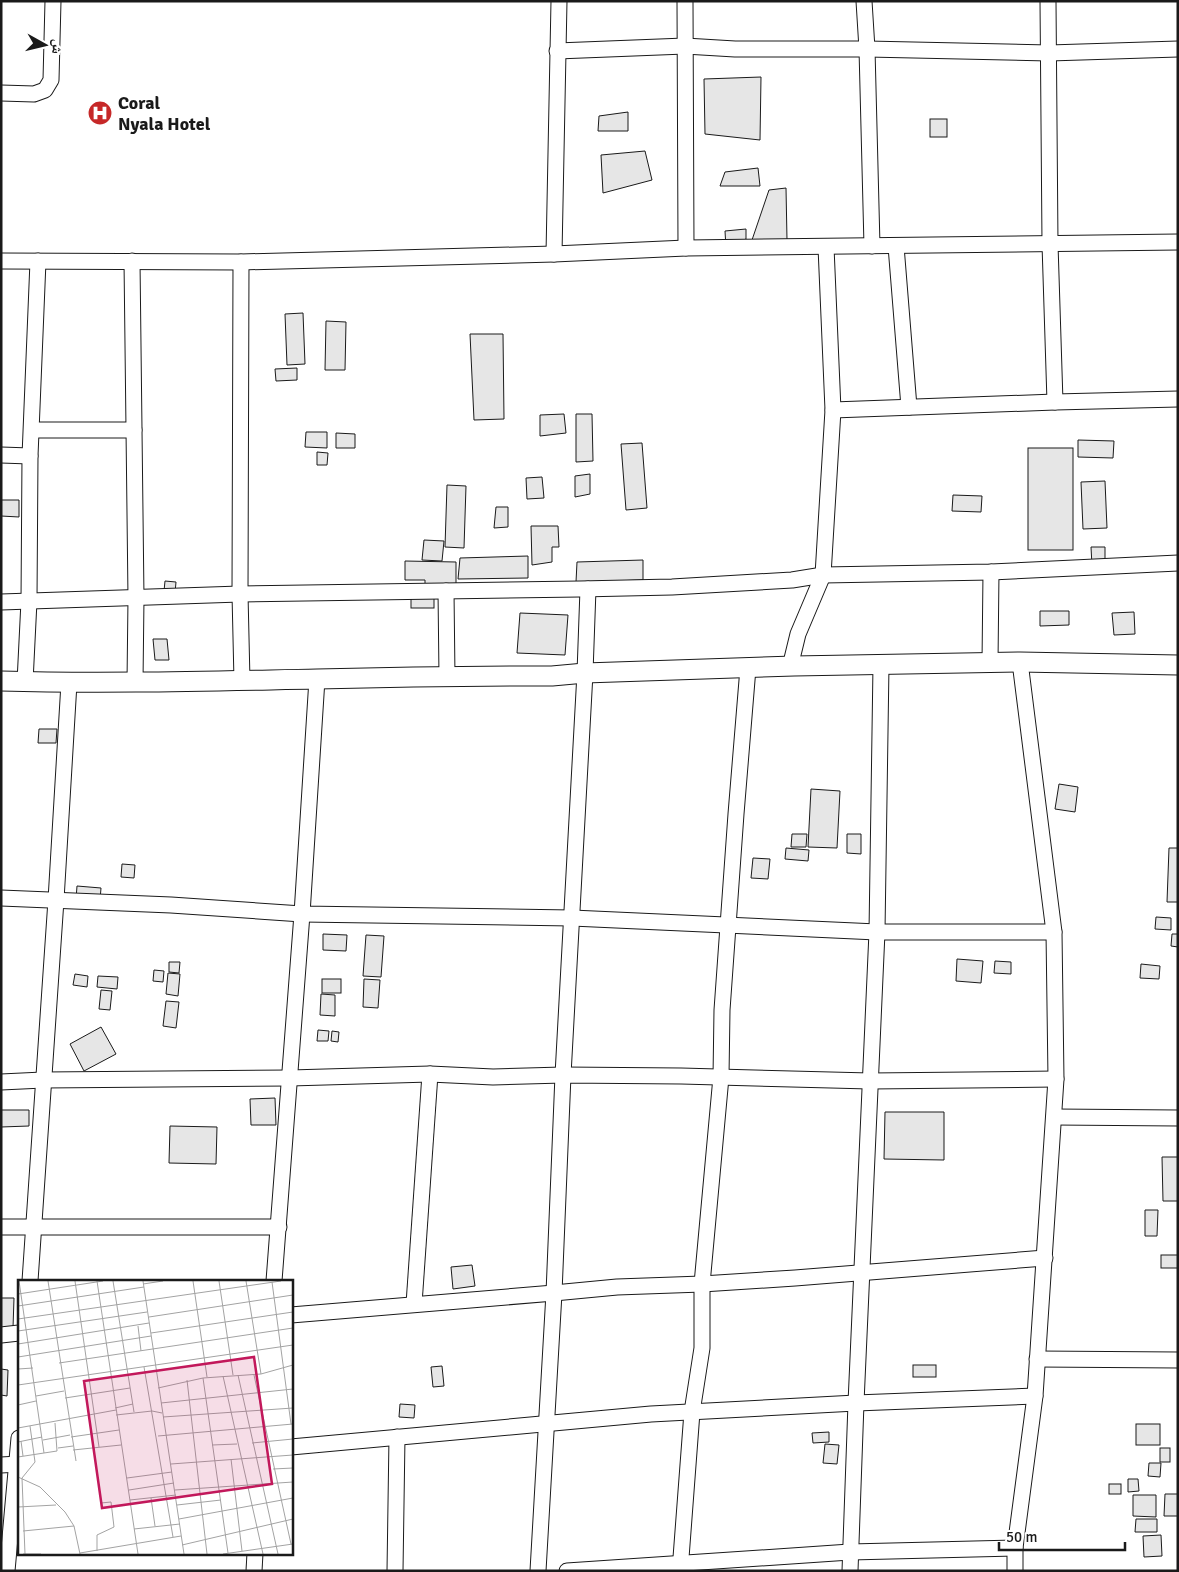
<svg xmlns="http://www.w3.org/2000/svg" width="1179" height="1572" font-family="Signika,'Noto Naskh Arabic',sans-serif">
<style>
.building{fill:#e6e6e6;stroke:#1a1a1a}
.lines{fill:none;stroke-linecap:round;stroke-linejoin:round}
.minor-casing{stroke:#1a1a1a;stroke-width:17}
.tertiary-casing{stroke:#1a1a1a;stroke-width:21}
.minor{stroke:#fff;stroke-width:15}
.tertiary{stroke:#fff;stroke-width:19}
.labels{text-anchor:middle;stroke-width:4;stroke-linejoin:round;paint-order:stroke}
.poi-label{font-size:18px;font-weight:bold;fill:#1a1a1a;stroke:#fff;text-anchor:start}
.inset-road{fill:none;stroke:#a3a3a3;stroke-width:1}
.view{fill:#c2185b;fill-opacity:0.15;stroke:#c2185b;stroke-width:2.5}
.inset-edge{fill:none;stroke:#1a1a1a;stroke-width:2.5}
</style>
<rect width="100%" height="100%" fill="#fff"/>
<g class="building">
<path d="M761,77L760,140L705,134L704,79Z"/>
<path d="M628,112V131H598L599,116Z"/>
<rect x="930" y="119" width="17" height="18"/>
<path d="M645,151L652,180L603,193L601,155Z"/>
<path d="M758,168L760,186H720L725,172Z"/>
<path d="M786,188L787,240H752L769,190Z"/>
<path d="M746,229V239L726,248L725,231Z"/>
<path d="M303,313L305,364L287,365L285,314Z"/>
<path d="M326,321L346,322L345,370H325Z"/>
<path d="M470,334H503L504,419L474,420Z"/>
<path d="M297,368V380L276,381L275,369Z"/>
<path d="M564,414L566,433L540,436V415Z"/>
<path d="M576,414H592L593,461L576,462Z"/>
<path d="M306,432H327V448L305,447Z"/>
<path d="M336,433L355,434V448H336Z"/>
<path d="M1078,440L1114,441L1113,458L1078,457Z"/>
<path d="M642,443L647,508L626,510L621,444Z"/>
<rect x="1028" y="448" width="45" height="102"/>
<path d="M317,452L328,453L327,465H317Z"/>
<path d="M590,474V494L575,497V476Z"/>
<path d="M542,477L544,498L527,499L526,478Z"/>
<path d="M1105,481L1107,528L1083,529L1081,482Z"/>
<path d="M447,485L466,486L464,548L445,547Z"/>
<path d="M953,495L982,496L981,512L952,511Z"/>
<path d="M1,500H19V517L1,516Z"/>
<path d="M496,507H508V527L494,528Z"/>
<path d="M531,526H558L559,547H552V562L532,565Z"/>
<path d="M424,540L444,541L442,561L422,560Z"/>
<path d="M1091,547H1105V565L1092,566Z"/>
<path d="M528,556V578L458,579L460,558Z"/>
<path d="M643,560V580L576,582L577,562Z"/>
<path d="M405,561L456,562V586H425V580H405Z"/>
<path d="M165,581L176,582L175,593L164,591Z"/>
<rect x="411" y="594" width="23" height="14"/>
<path d="M1040,611H1069V625L1040,626Z"/>
<path d="M1134,612L1135,634L1114,635L1112,613Z"/>
<path d="M520,613L568,615L565,655L517,653Z"/>
<path d="M153,639H167L169,660H155Z"/>
<path d="M39,729H57L56,743H38Z"/>
<path d="M1059,784L1078,787L1075,812L1055,809Z"/>
<path d="M811,789L840,791L837,848L808,847Z"/>
<path d="M792,834H807L806,847H791Z"/>
<path d="M847,834H861V854L847,853Z"/>
<path d="M786,848L809,850L808,861L785,859Z"/>
<path d="M1169,848H1178V902H1167Z"/>
<path d="M753,858L770,859L768,879L751,878Z"/>
<path d="M122,864L135,865L134,878L121,877Z"/>
<path d="M77,886L101,888L100,900L76,899Z"/>
<path d="M1156,917L1171,918V930L1155,929Z"/>
<path d="M323,934L347,935L346,951L323,950Z"/>
<path d="M1172,934H1178V947L1171,946Z"/>
<path d="M366,935L384,936L381,977L363,976Z"/>
<path d="M957,959L983,961L981,983L956,981Z"/>
<path d="M995,961L1011,962V974L994,973Z"/>
<path d="M169,962H180L179,973L169,972Z"/>
<path d="M1141,964L1160,966L1159,979L1140,978Z"/>
<path d="M154,970L164,971L163,982L153,981Z"/>
<path d="M168,973L180,974L178,996L166,994Z"/>
<path d="M75,974L88,976L87,987L73,985Z"/>
<path d="M98,976L118,977L117,989L97,987Z"/>
<rect x="322" y="979" width="19" height="14"/>
<path d="M364,979L380,980L378,1008L363,1007Z"/>
<path d="M101,990L112,991L110,1010L99,1009Z"/>
<path d="M321,994L335,995V1016L320,1015Z"/>
<path d="M166,1001L179,1002L176,1028L163,1026Z"/>
<path d="M101,1027L116,1054L84,1071L70,1044Z"/>
<path d="M318,1030L329,1031L328,1041H317Z"/>
<path d="M332,1031L339,1032L338,1042L331,1041Z"/>
<path d="M275,1098L276,1125H251L250,1099Z"/>
<path d="M1,1110H29V1126L1,1127Z"/>
<path d="M885,1112H944V1160L884,1159Z"/>
<path d="M170,1126L217,1127L216,1164L169,1163Z"/>
<path d="M1162,1157H1178V1201H1163Z"/>
<path d="M1145,1210H1158L1157,1236H1145Z"/>
<rect x="1161" y="1255" width="17" height="13"/>
<path d="M472,1265L475,1286L453,1289L451,1267Z"/>
<path d="M1,1298H14L13,1328H1Z"/>
<rect x="913" y="1365" width="23" height="12"/>
<path d="M442,1366L444,1386L433,1387L431,1367Z"/>
<path d="M1,1369L8,1370L7,1396L1,1395Z"/>
<path d="M400,1404L415,1405L414,1418L399,1417Z"/>
<rect x="1136" y="1424" width="24" height="21"/>
<path d="M829,1432V1442L813,1443L812,1433Z"/>
<path d="M825,1444L839,1445L837,1464L823,1463Z"/>
<rect x="1160" y="1448" width="10" height="14"/>
<path d="M1149,1463H1161L1160,1477L1148,1476Z"/>
<path d="M1128,1479H1138L1139,1491L1128,1492Z"/>
<rect x="1109" y="1484" width="12" height="10"/>
<path d="M1165,1494H1178V1516H1164Z"/>
<path d="M1133,1495H1156V1517L1133,1516Z"/>
<path d="M1136,1519H1157V1532H1135Z"/>
<path d="M1161,1535L1162,1556L1144,1557L1143,1536Z"/>
</g>
<g class="lines">
<defs>
<g id="minor">
<path d="M685,1L686,248"/>
<path d="M864,1L867,49L872,246"/>
<path d="M1048,1L1050,244L1055,402"/>
<path d="M557,51L685,46L735,49H867L1049,53L1178,49"/>
<path d="M1,93L34,94L45,90L51,80L53,1"/>
<path d="M896,246L909,407"/>
<path d="M554,254L559,1"/>
<path d="M1,261L241,262L554,254L686,248L1178,242"/>
<path d="M132,261L136,598L135,682"/>
<path d="M241,262L240,594L242,681"/>
<path d="M833,410L1055,402L1178,399"/>
<path d="M32,430H134"/>
<path d="M1,455L30,456"/>
<path d="M446,591L447,677"/>
<path d="M1,602L240,594L580,589L672,587L792,580L823,575L991,572L1178,563"/>
<path d="M990,663L991,572"/>
<path d="M790,667L798,634L823,575L833,410L826,247"/>
<path d="M25,682L29,601L30,456L38,261"/>
<path d="M1,898L171,905L302,914L572,918L877,932H1054"/>
<path d="M1,1082L43,1080L290,1078L430,1074L493,1077L563,1075L681,1076L870,1081L1056,1079"/>
<path d="M1054,1117L1178,1118"/>
<path d="M1,1227H279"/>
<path d="M30,1281L56,900L69,683"/>
<path d="M274,1281L302,914L317,679"/>
<path d="M414,1304L430,1074"/>
<path d="M291,1315L554,1293L617,1287L702,1284L795,1278L1045,1258"/>
<path d="M1,1335L19,1333"/>
<path d="M1037,1359L1178,1360"/>
<path d="M291,1447L651,1414L856,1403L1035,1396"/>
<path d="M1,1465L19,1464"/>
<path d="M7,1571L19,1438"/>
<path d="M254,1571L255,1553"/>
<path d="M395,1571L397,1437"/>
<path d="M538,1571L554,1293L563,1075L585,673L588,589"/>
<path d="M567,1571L850,1552L1015,1548"/>
<path d="M680,1571L692,1412L702,1348V1284L721,1077L722,1010L736,814L748,668"/>
<path d="M850,1571L856,1403L877,932L881,665"/>
<path d="M1015,1571V1548L1035,1396L1056,1079L1054,932L1020,662"/>
</g>
<path id="tertiary" d="M1,681C106,684 211,681 317,679C395,677 474,676 552,676L585,673L794,666L1020,662L1178,665"/>
</defs>
<use href="#minor" class="minor-casing"/>
<use href="#tertiary" class="tertiary-casing"/>
<use href="#minor" class="minor"/>
<use href="#tertiary" class="tertiary"/>
</g>
<defs>
<symbol id="hospital-disc" viewBox="-11 -11 22 22"><circle r="9.5" fill="#c62828" stroke="#fff"/><path d="M-5-5h3v3.5h4V-5h3V5h-3V1.5h-4V5h-3Z" fill="#fff"/></symbol>
</defs>
<g fill-rule="evenodd">
<use href="#hospital-disc" x="86" y="99" width="28" height="28"/>
</g>
<g class="labels">
<g class="poi-label">
<text x="118" y="109">Coral<tspan x="118" dy="21">Nyala Hotel</tspan></text>
</g>
</g>
<g transform="translate(18 1280)">
<rect width="275" height="275" fill="#fff"/>
<path class="inset-road" d="M1,1L26,173M30,1L58,181M57,1L81,167M79,1L120,274M95,1L116,132M125,1L166,274M175,1L189,97M201,1L215,95M228,1L243,94M254,2L273,144M125,4L145,1M0,14L85,1M0,26L126,7M131,37L275,15M0,39L263,1M120,46L123,71M0,51L129,32M133,53L275,32M0,64L131,43M0,77L133,56M41,83L275,48M126,87L155,257M0,89L15,88M220,95L260,274M236,95L273,264M205,96L245,274M185,98L210,273M169,100L189,274M0,105L275,65M140,108L185,98L243,94L275,85M18,116L46,111M47,118L112,108M143,123L275,109M0,125L18,121M97,128L115,124M98,135L134,131L144,133M145,137L275,128M0,148L98,130M140,156L275,144M53,157L101,150M25,160L52,155M3,161L5,176M0,162L24,157M234,163L275,159M194,165L219,164M40,168L55,166M55,170L103,165M0,177L39,171L37,143M213,179L224,271M153,184L275,175M255,189L275,188M0,197L22,207L47,232L56,246L62,274M109,198L154,192M111,210L156,203M157,210L275,202M133,218L137,246M112,220L158,215M159,225L203,220M0,227L38,225M161,239L275,218M116,249L162,244M5,251L56,246M164,265L275,239M79,271V255L96,247L93,222L83,223M62,273L163,256M5,274H23M7,274L4,198L17,182L12,146M205,274L275,264"/>
<path class="view" d="M236,77L254,204L84,228L66,101Z"/>
<rect width="275" height="275" class="inset-edge"/>
</g>
<rect width="1179" height="1572" fill="none" stroke="#1a1a1a" stroke-width="5"/>
<g transform="translate(45 45) rotate(98)" stroke="#ffffff" stroke-width="4" paint-order="stroke">
<path d="M0-4L9 19L0 12L-9 19Z" fill="#1a1a1a"/>
<text y="-8" font-size="14" font-weight="bold" text-anchor="middle" fill="#1a1a1a">ش</text>
</g>
<path d="M999 1542v8h126v-8" fill="none" stroke="#1a1a1a" stroke-width="2.5"/>
<text x="1006" y="1542" font-size="15" fill="#1a1a1a" stroke="#ffffff" stroke-width="4" paint-order="stroke">50 m</text>
</svg>
